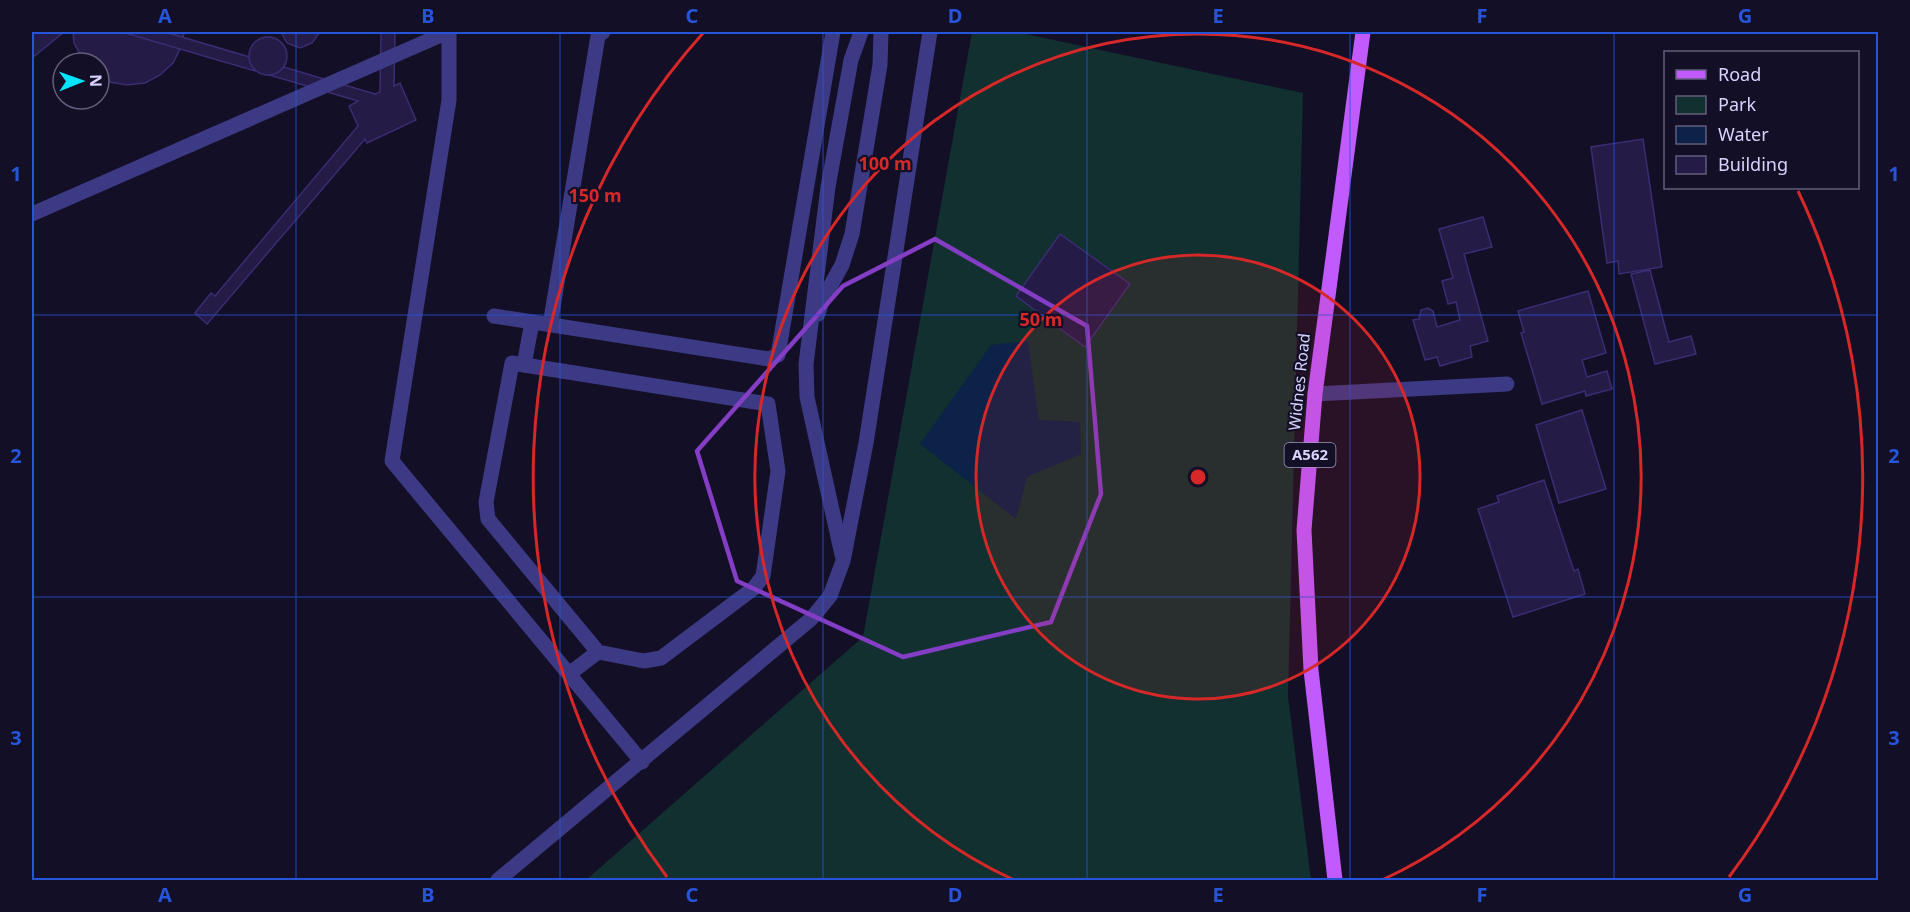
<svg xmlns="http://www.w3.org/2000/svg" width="1910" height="912" font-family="'Noto Sans',sans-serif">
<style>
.green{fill:#12302f}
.water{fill:#0c2248}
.building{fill:#241b47;stroke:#3b2d73;stroke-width:1.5}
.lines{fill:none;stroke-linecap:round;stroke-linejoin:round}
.minor{stroke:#3d3a85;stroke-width:15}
.major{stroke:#c25bff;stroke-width:15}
.marked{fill:none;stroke:#843dc5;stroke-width:4.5;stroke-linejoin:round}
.grid{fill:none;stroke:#2655da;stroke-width:1.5;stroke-opacity:0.55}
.ring{fill:none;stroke:#d62828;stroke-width:3}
.labels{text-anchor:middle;stroke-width:4.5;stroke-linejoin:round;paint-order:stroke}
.shield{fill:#130f26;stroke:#9e99be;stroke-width:1.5}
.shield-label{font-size:15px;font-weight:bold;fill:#d9d4ff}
.street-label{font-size:16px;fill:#d9d4ff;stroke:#130f26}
.centre{fill:#d62828;stroke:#130f26;stroke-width:3}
.ring-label{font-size:18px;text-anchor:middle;font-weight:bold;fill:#d62828;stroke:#130f26;stroke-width:4.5;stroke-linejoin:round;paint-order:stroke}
.neatline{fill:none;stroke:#2655da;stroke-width:2}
.grid-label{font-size:20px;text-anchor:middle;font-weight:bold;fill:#2655da}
</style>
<rect width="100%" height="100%" fill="#130f26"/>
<path class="green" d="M972,32H1016L1303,93L1288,696L1311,880H586L863,637Z"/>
<path class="water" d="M1028,341L1039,420L1080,422L1081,454L1027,477L1016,519L920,444L991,345Z"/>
<g class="building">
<path d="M32,32H64L32,58Z"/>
<path d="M73,32H184L181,47L173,63L160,75L145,83L127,85L110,82L99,76V63H85L74,43Z"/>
<path d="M122,32H165L375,94L380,92L381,32H395L394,86L400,83L416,120L367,143L365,139L207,324L195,313L211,293L215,296L358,126L349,106L358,101Z"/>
<path d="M281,32H320L312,43L300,48L287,43Z"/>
<circle cx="268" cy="56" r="19"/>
<path d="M1643,139L1662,267L1619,274L1618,261L1607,263L1591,147Z"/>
<path d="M1483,217L1492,247L1464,254L1488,341L1470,346L1472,357L1440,366L1437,357L1425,360L1413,320L1419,319L1421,310L1428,308L1433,311L1437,327L1460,320L1456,302L1448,304L1442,281L1453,278L1439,229Z"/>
<path d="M1060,234L1130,284L1085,347L1016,296Z"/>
<path d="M1650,270L1669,342L1691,336L1696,354L1655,364L1631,274Z"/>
<path d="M1588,291L1606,353L1582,360L1587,377L1607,371L1612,389L1586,396L1585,391L1542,404L1521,333L1524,332L1518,311Z"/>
<path d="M1582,410L1606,489L1559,503L1536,425Z"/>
<path d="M1544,480L1574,571L1578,569L1585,594L1513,617L1478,509L1499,502L1497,496Z"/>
</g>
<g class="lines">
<g class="minor">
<path d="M449,32V100L392,461L642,762"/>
<path d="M32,214L448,32"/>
<path d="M818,314L822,301L842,265L852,234L880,65L881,32"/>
<path d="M494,316L769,359L778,355L833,32"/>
<path d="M550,325L598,36L603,32"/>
<path d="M524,365L532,322"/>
<path d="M1315,394L1507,384"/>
<path d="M842,555L807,397L806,364L828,187L851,60L861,32"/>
<path d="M569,674L598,652L488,519L486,502L512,363L768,404L778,471L763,576L754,588L661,658L644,661L598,652"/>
<path d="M498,880L811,619L830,596L843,561L866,443L930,32"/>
</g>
<path class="major" d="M1335,880L1311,670L1304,530L1315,394L1363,32"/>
</g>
<path class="marked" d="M935,239L1087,326L1101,494L1051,622L903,657L737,581L697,451L843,286Z"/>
<path class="grid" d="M296,32V880M560,32V880M823,32V880M1087,32V880M1350,32V880M1614,32V880M32,315H1878M32,597H1878"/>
<circle cx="1198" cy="477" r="222" fill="#d62828" fill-opacity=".12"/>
<g class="ring">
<circle cx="1198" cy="477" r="222"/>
<path d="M1014 880A443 443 0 1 1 1382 880"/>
<path d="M667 877A665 665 0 0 1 704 32M1798 191A665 665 0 0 1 1729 877"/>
</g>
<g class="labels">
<rect class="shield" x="1284.5" y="443" width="51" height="24" rx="4.5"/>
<g class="shield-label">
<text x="1310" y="460">A562</text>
</g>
<g class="street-label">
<text transform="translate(1299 382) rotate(-84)" y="6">Widnes Road</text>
</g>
</g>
<circle cx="1198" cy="477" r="9" class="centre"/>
<g class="ring-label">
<text x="885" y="170">100 m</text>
<text x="595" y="202">150 m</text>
<text x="1041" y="326">50 m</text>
</g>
<rect width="1910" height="912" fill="none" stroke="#130f26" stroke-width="66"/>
<rect x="1664" y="51" width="195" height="138" fill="#130f26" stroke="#625e7d" stroke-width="1.5"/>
<rect x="1676" y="70" width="30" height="9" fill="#c25bff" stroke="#625e7d" stroke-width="1.5"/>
<text x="1718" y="81" font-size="18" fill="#d9d4ff">Road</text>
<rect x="1676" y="96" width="30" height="18" fill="#12302f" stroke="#625e7d" stroke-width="1.5"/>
<text x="1718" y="111" font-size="18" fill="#d9d4ff">Park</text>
<rect x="1676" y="126" width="30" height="18" fill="#0c2248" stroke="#625e7d" stroke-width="1.5"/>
<text x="1718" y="141" font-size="18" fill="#d9d4ff">Water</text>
<rect x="1676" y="156" width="30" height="18" fill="#241b47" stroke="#625e7d" stroke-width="1.5"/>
<text x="1718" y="171" font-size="18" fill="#d9d4ff">Building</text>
<g transform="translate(81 81) rotate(89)"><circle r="28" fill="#130f26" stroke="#625e7d" stroke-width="1.5"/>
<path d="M0-4.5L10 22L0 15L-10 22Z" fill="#00e5ff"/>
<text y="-9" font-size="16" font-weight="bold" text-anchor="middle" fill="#d9d4ff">N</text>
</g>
<rect x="33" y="33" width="1844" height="846" class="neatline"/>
<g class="grid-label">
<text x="165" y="23">A</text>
<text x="428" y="23">B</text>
<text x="692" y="23">C</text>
<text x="955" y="23">D</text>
<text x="1218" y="23">E</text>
<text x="1482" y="23">F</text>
<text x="1745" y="23">G</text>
<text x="16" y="181">1</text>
<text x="1894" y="181">1</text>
<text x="16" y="463">2</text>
<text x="1894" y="463">2</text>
<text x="16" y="745">3</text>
<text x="1894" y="745">3</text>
<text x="165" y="902">A</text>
<text x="428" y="902">B</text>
<text x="692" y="902">C</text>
<text x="955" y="902">D</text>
<text x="1218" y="902">E</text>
<text x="1482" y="902">F</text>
<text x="1745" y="902">G</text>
</g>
</svg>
